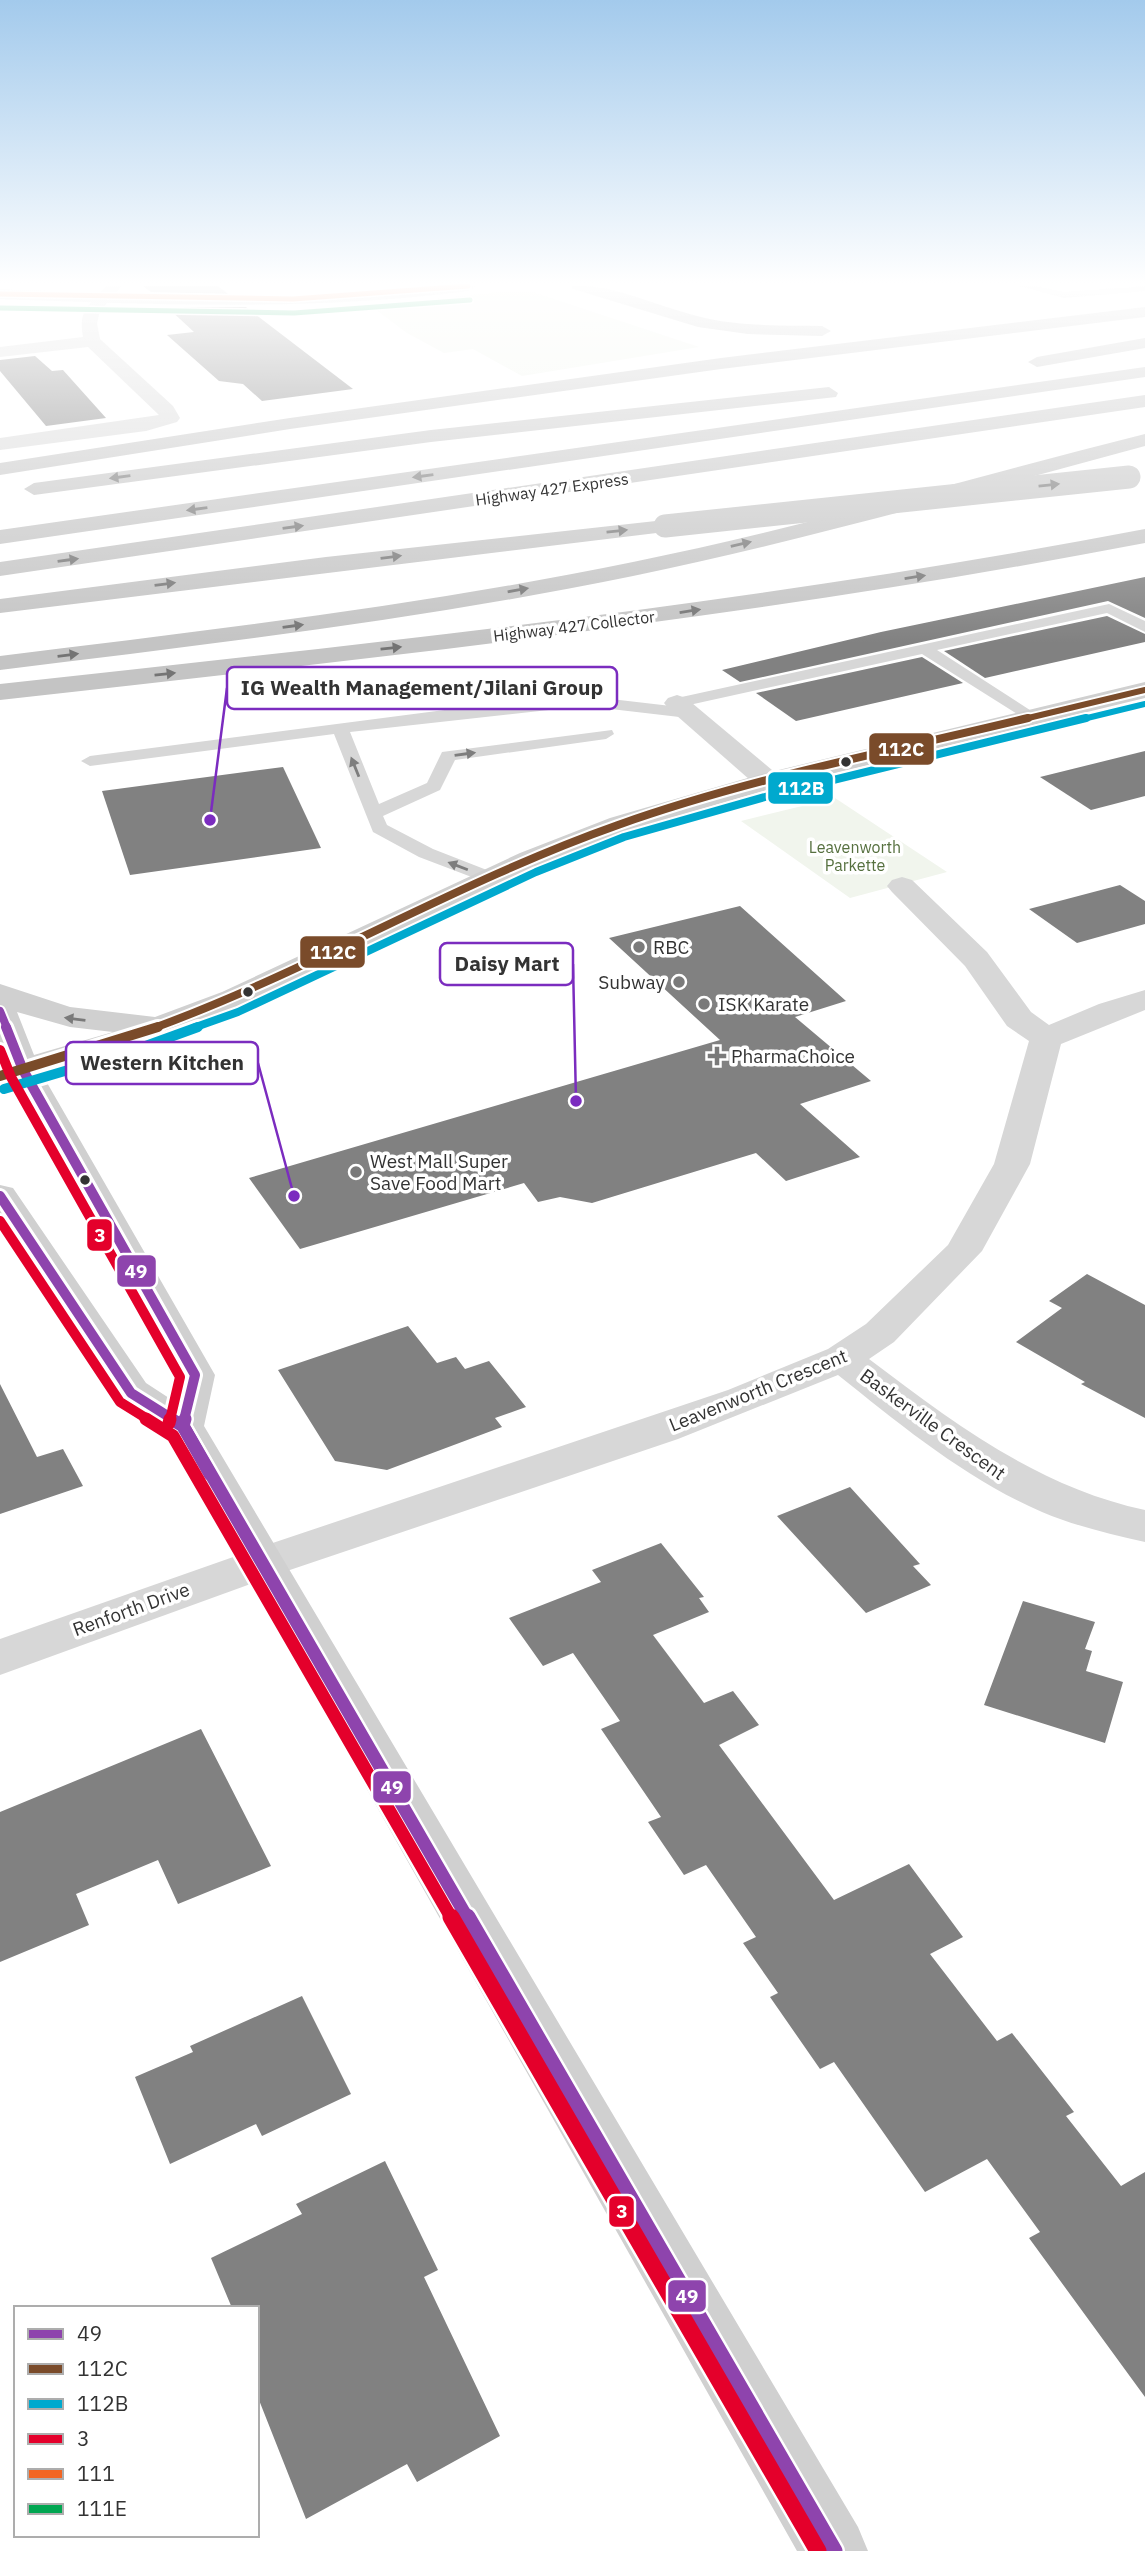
<svg xmlns="http://www.w3.org/2000/svg" width="1145" height="2551" font-family="'IBM Plex Sans',sans-serif">
<style>
.green{fill:#f1f5ed}
.building{fill:#818181}
.lines{fill:none;stroke-linecap:round;stroke-linejoin:round}
.service{fill:#d7d7d7;fill-rule:evenodd}
.minor{fill:#d7d7d7;fill-rule:evenodd}
.tertiary{fill:#d7d7d7;fill-rule:evenodd}
.secondary{fill:#d0d0d0;fill-rule:evenodd}
.motorway{fill:#c4c4c4;fill-rule:evenodd}
.motorway-bridge-far1{stroke:#c4c4c4;stroke-width:18}
.motorway-bridge{stroke:#c4c4c4;stroke-width:23}
.bus-1-far3-casing{stroke:#fff;stroke-width:12}
.bus-1-far2-casing{stroke:#fff;stroke-width:16}
.bus-1-far1-casing{stroke:#fff;stroke-width:18}
.bus-1-casing{stroke:#fff;stroke-width:22}
.bus-2-far2-casing{stroke:#fff;stroke-width:10}
.bus-2-far1-casing{stroke:#fff;stroke-width:12}
.bus-2-casing{stroke:#fff;stroke-width:16}
.bus-3-far2-casing{stroke:#fff;stroke-width:10}
.bus-3-far1-casing{stroke:#fff;stroke-width:12}
.bus-3-casing{stroke:#fff;stroke-width:16}
.bus-4-far2-casing{stroke:#fff;stroke-width:16}
.bus-4-far1-casing{stroke:#fff;stroke-width:18}
.bus-4-casing{stroke:#fff;stroke-width:22}
.bus-5-casing{stroke:#fff;stroke-width:8}
.bus-6-casing{stroke:#fff;stroke-width:8}
.bus-1-far3{stroke:#8e44ad;stroke-width:8}
.bus-1-far2{stroke:#8e44ad;stroke-width:10}
.bus-1-far1{stroke:#8e44ad;stroke-width:13}
.bus-1{stroke:#8e44ad;stroke-width:17}
.bus-2-far2{stroke:#7a4b2a;stroke-width:6}
.bus-2-far1{stroke:#7a4b2a;stroke-width:8}
.bus-2{stroke:#7a4b2a;stroke-width:10}
.bus-3-far2{stroke:#00a9ce;stroke-width:6}
.bus-3-far1{stroke:#00a9ce;stroke-width:8}
.bus-3{stroke:#00a9ce;stroke-width:10}
.bus-4-far2{stroke:#e4002b;stroke-width:10}
.bus-4-far1{stroke:#e4002b;stroke-width:13}
.bus-4{stroke:#e4002b;stroke-width:17}
.bus-5{stroke:#f26522;stroke-width:5}
.bus-6{stroke:#00a651;stroke-width:5}
.oneway{fill:#747474}
.oneway2{fill:#7d7d7d}
.oneway3{fill:#7a7a7a}
.bus-dot{fill:#333;stroke:#fff;stroke-width:2.5}
.poi-dot{fill:#7a7a7a;stroke:#fff;stroke-width:2.5}
.labels{text-anchor:middle;stroke-width:7;stroke-linejoin:round;paint-order:stroke}
.far-street-label{font-size:16px;fill:#333;stroke:#fff}
.far-park-label{font-size:16px;fill:#56703f;stroke:#fff}
.poi-label{font-size:19px;fill:#333;stroke:#fff;text-anchor:start}
.street-label{font-size:19px;fill:#333;stroke:#fff}
.leader{fill:none;stroke:#7b2cbf;stroke-width:2.5}
.callout-dot{fill:#7b2cbf;stroke:#fff;stroke-width:2.5}
.callout{fill:#fff;stroke:#7b2cbf;stroke-width:2.5}
.callout-label{font-size:21px;text-anchor:middle;font-weight:bold;fill:#333}
.line-badge{stroke:#fff;stroke-width:2.5}
.badge-label{font-size:19px;text-anchor:middle;font-weight:bold;fill:#fff}
</style>
<rect width="100%" height="100%" fill="#fff"/>
<g class="green">
<path d="M499,292H533L699,347L522,376L473,349L444,353L407,333L371,306Z"/>
<path d="M835,798L947,872L850,898L741,821Z"/>
</g>
<g class="building">
<path d="M143,286H218L228,294L151,292Z"/>
<path d="M167,307H246L353,389L262,401L243,384L219,381L167,335L194,332Z"/>
<path d="M35,356L52,371L63,370L106,418L46,426L0,371V360Z"/>
<path d="M1145,577V618L1108,601L740,682L722,670L881,632Z"/>
<path d="M1107,616L1145,634V642L985,678L944,651Z"/>
<path d="M922,657L963,683L796,721L756,693Z"/>
<path d="M1145,751V796L1091,810L1040,777Z"/>
<path d="M283,767L321,848L130,875L102,791Z"/>
<path d="M1120,885L1145,901V924L1077,943L1029,909Z"/>
<path d="M740,906L846,1001L795,1017L871,1081L800,1104L860,1157L786,1181L756,1153L592,1203L560,1197L538,1202L524,1183L300,1249L249,1178L720,1040L609,938Z"/>
<path d="M1087,1274L1145,1305V1418L1081,1384L1085,1382L1016,1342L1062,1308L1049,1301Z"/>
<path d="M408,1326L437,1363L456,1357L465,1369L489,1361L526,1407L495,1418L502,1427L387,1470L335,1461L278,1370Z"/>
<path d="M0,1384L37,1457L63,1449L83,1486L0,1514Z"/>
<path d="M850,1487L920,1564L913,1566L931,1585L866,1613L777,1516Z"/>
<path d="M661,1543L704,1597L699,1598L709,1612L653,1635L704,1703L733,1691L759,1725L719,1745L834,1900L909,1864L963,1937L930,1954L997,2041L1012,2033L1074,2112L1066,2116L1121,2186L1145,2172V2397L1029,2238L1040,2232L987,2159L925,2192L834,2062L820,2069L770,1997L778,1993L743,1943L756,1937L706,1865L684,1875L648,1822L661,1817L601,1729L620,1721L573,1653L543,1666L509,1618L601,1582L592,1570Z"/>
<path d="M1023,1601L1095,1622L1085,1649L1092,1651L1086,1671L1123,1682L1105,1743L984,1705Z"/>
<path d="M201,1729L271,1866L178,1904L158,1860L76,1894L89,1925L0,1962V1812Z"/>
<path d="M302,1996L351,2094L262,2136L256,2124L170,2164L135,2077L193,2052L190,2046Z"/>
<path d="M385,2161L438,2270L424,2277L500,2436L417,2482L407,2464L306,2519L257,2395V2308H232L211,2258L302,2214L296,2204Z"/>
</g>
<g class="lines">
<g class="service">
<path d="M1019,286H1036L1064,292L1145,286V291L1064,298Z"/>
<path d="M1109,604L1145,621V632L1107,613L937,650L1036,714L1038,717L1030,722L922,654L680,707L694,710L696,713L688,718L585,706L350,732L379,804L427,783L442,752L612,730L614,734L606,739L455,760L440,790L383,816L387,825L433,849L497,874L499,878L490,884L419,857L373,832L334,734L90,766L81,761L90,756L483,705L585,696L671,706V700L677,698Z"/>
</g>
<g class="minor">
<path d="M106,286H122L100,311L97,323L100,339L173,406L180,418L177,422L146,431L0,450V438L159,415L88,347L0,357V347L83,337C78,307 90,307 106,286Z"/>
<path d="M677,695L686,698L778,775L782,781L778,787H758L668,708L664,703L668,698Z"/>
<path d="M902,877L912,880L987,952L1031,1012L1049,1025L1099,1004L1145,990V1010L1061,1044L1030,1164L982,1251L894,1342L869,1359C955,1424 1038,1487 1145,1510V1542C1110,1534 1075,1526 1042,1512C966,1479 902,1426 838,1375L678,1439L278,1574L262,1579L246,1574L239,1563L246,1552L728,1390L828,1349L866,1324L948,1245L994,1164L1029,1041L1007,1026L965,966L892,892L887,886L892,880Z"/>
</g>
<path class="tertiary" d="M262,1547L278,1552L285,1563L278,1574L0,1675V1639Z"/>
<g class="secondary">
<path d="M433,286H476L468,291C312,311 157,305 0,299V289C144,295 289,304 433,286Z"/>
<path d="M1145,682V698L777,787L630,830L540,865L244,1006L137,1046L42,1074L215,1375L204,1426L858,2527L868,2551H797L167,1435L116,1403L0,1224V1185L13,1188L146,1383L169,1398L175,1375L13,1083L0,1086V1065L4,1064L0,1054V984L70,1007L155,1017L222,992L520,853L610,818L758,775ZM17,1012L70,1027L113,1032L34,1055Z"/>
</g>
<g class="motorway">
<path d="M571,286C614,284 656,306 697,316C737,327 781,325 822,326L831,331L822,336L748,334L698,327L573,289Z"/>
<path d="M1145,307V317L721,369L290,429L0,475V463L290,418L721,358Z"/>
<path d="M1145,338V348L1037,367L1028,362L1037,357Z"/>
<path d="M1145,367V377L0,544V530Z"/>
<path d="M829,387L838,393L836,397L431,442L34,495L24,489L34,483L431,430Z"/>
<path d="M1145,395V407L0,576V562Z"/>
<path d="M1145,434V446C975,492 805,540 633,576C424,619 212,644 0,670V656C212,630 424,605 633,562C806,527 974,477 1145,434Z"/>
<path d="M665,520L673,521L676,526L673,531L0,613V599L326,557Z"/>
<path d="M1145,529V543C766,616 383,657 0,700V684C383,642 766,602 1145,529Z"/>
</g>
<path class="motorway-bridge-far1" d="M1125,477H1129"/>
<path class="motorway-bridge" d="M665,526L1129,477"/>
<defs>
<path id="bus-1-far3" d="M0,1011L7,1028"/>
<g id="bus-1-far2">
<path d="M6,1027L23,1070L195,1375L184,1420"/>
<path d="M0,1196L131,1393L174,1420"/>
</g>
<g id="bus-1-far1">
<path d="M171,1419L183,1426L210,1474"/>
<path d="M185,1419L183,1426L468,1919"/>
</g>
<path id="bus-1" d="M467,1917L834,2551"/>
<path id="bus-2-far2" d="M1020,720L1145,690"/>
<path id="bus-2-far1" d="M154,1028C312,970 459,881 618,825C750,778 892,751 1028,718"/>
<path id="bus-2" d="M0,1076L158,1027"/>
<path id="bus-3-far2" d="M1079,720L1145,704"/>
<path id="bus-3-far1" d="M193,1028L238,1012L536,872L624,837L772,795L1086,718"/>
<path id="bus-3" d="M4,1089L129,1052L198,1027"/>
<g id="bus-4-far2">
<path d="M0,1050L11,1077L180,1377L170,1420"/>
<path d="M0,1221L120,1402L149,1420"/>
</g>
<g id="bus-4-far1">
<path d="M146,1419L173,1436L452,1919"/>
<path d="M169,1423L170,1419"/>
</g>
<path id="bus-4" d="M451,1917L818,2551"/>
<path id="bus-5" d="M0,294L293,299L468,286"/>
<path id="bus-6" d="M0,308L294,313L470,300"/>
</defs>
<use href="#bus-1-far3" class="bus-1-far3-casing"/>
<use href="#bus-1-far2" class="bus-1-far2-casing"/>
<use href="#bus-1-far1" class="bus-1-far1-casing"/>
<use href="#bus-1" class="bus-1-casing"/>
<use href="#bus-2-far2" class="bus-2-far2-casing"/>
<use href="#bus-2-far1" class="bus-2-far1-casing"/>
<use href="#bus-2" class="bus-2-casing"/>
<use href="#bus-3-far2" class="bus-3-far2-casing"/>
<use href="#bus-3-far1" class="bus-3-far1-casing"/>
<use href="#bus-3" class="bus-3-casing"/>
<use href="#bus-4-far2" class="bus-4-far2-casing"/>
<use href="#bus-4-far1" class="bus-4-far1-casing"/>
<use href="#bus-4" class="bus-4-casing"/>
<use href="#bus-5" class="bus-5-casing"/>
<use href="#bus-6" class="bus-6-casing"/>
<use href="#bus-1-far3" class="bus-1-far3"/>
<use href="#bus-1-far2" class="bus-1-far2"/>
<use href="#bus-1-far1" class="bus-1-far1"/>
<use href="#bus-1" class="bus-1"/>
<use href="#bus-2-far2" class="bus-2-far2"/>
<use href="#bus-2-far1" class="bus-2-far1"/>
<use href="#bus-2" class="bus-2"/>
<use href="#bus-3-far2" class="bus-3-far2"/>
<use href="#bus-3-far1" class="bus-3-far1"/>
<use href="#bus-3" class="bus-3"/>
<use href="#bus-4-far2" class="bus-4-far2"/>
<use href="#bus-4-far1" class="bus-4-far1"/>
<use href="#bus-4" class="bus-4"/>
<use href="#bus-5" class="bus-5"/>
<use href="#bus-6" class="bus-6"/>
</g>
<defs><path id="oneway-solid" d="M-6-.8H1V-3.2L6.5 0L1 3.2V.8H-6Z" transform="scale(1.75)"/></defs>
<g class="oneway">
<use href="#oneway-solid" transform="translate(423 476) rotate(172)"/>
<use href="#oneway-solid" transform="translate(120 477) rotate(172)"/>
<use href="#oneway-solid" transform="translate(1049 485) rotate(-6)"/>
<use href="#oneway-solid" transform="translate(197 509) rotate(172)"/>
<use href="#oneway-solid" transform="translate(293 527) rotate(-8)"/>
<use href="#oneway-solid" transform="translate(617 531) rotate(-6)"/>
<use href="#oneway-solid" transform="translate(741 544) rotate(-13)"/>
<use href="#oneway-solid" transform="translate(391 557) rotate(-7)"/>
<use href="#oneway-solid" transform="translate(68 560) rotate(-8)"/>
<use href="#oneway-solid" transform="translate(915 577) rotate(-9)"/>
<use href="#oneway-solid" transform="translate(165 584) rotate(-7)"/>
<use href="#oneway-solid" transform="translate(518 590) rotate(-10)"/>
<use href="#oneway-solid" transform="translate(690 611) rotate(-9)"/>
<use href="#oneway-solid" transform="translate(293 626) rotate(-8)"/>
<use href="#oneway-solid" transform="translate(391 648) rotate(-6)"/>
<use href="#oneway-solid" transform="translate(68 655) rotate(-7)"/>
<use href="#oneway-solid" transform="translate(165 674) rotate(-6)"/>
</g>
<g class="oneway2">
<use href="#oneway-solid" transform="translate(465 754) rotate(-8)"/>
<use href="#oneway-solid" transform="translate(355 767) rotate(-112)"/>
<use href="#oneway-solid" transform="translate(458 866) rotate(-159)"/>
</g>
<use class="oneway3" href="#oneway-solid" transform="translate(75 1019) rotate(-173)"/>
<linearGradient id="sky" x2="0" y2="1"><stop stop-color="#a3caec"/><stop offset="0.44" stop-color="#fff"/><stop offset="1" stop-color="#fff" stop-opacity="0"/></linearGradient>
<rect width="1145" height="643" fill="url(#sky)"/>
<g class="bus-dot">
<circle cx="846" cy="762" r="6"/>
<circle cx="248" cy="992" r="6"/>
<circle cx="85" cy="1180" r="6"/>
</g>
<g class="poi-dot">
<circle cx="639" cy="947" r="7"/>
<circle cx="679" cy="982" r="7"/>
<circle cx="704" cy="1004" r="7"/>
<path d="M713.5 1045.5h7v7h7v7h-7v7h-7v-7h-7v-7h7z"/>
<circle cx="356" cy="1172" r="7"/>
</g>
<g class="labels">
<g class="far-street-label">
<text transform="translate(552 489) rotate(-8)" y="6">Highway 427 Express</text>
<text transform="translate(574 626) rotate(-7)" y="6">Highway 427 Collector</text>
</g>
<g class="far-park-label">
<text x="855" y="853">Leavenworth<tspan x="855" dy="18">Parkette</tspan></text>
</g>
<g class="poi-label">
<text x="653" y="954">RBC</text>
<text x="665" y="989" text-anchor="end">Subway</text>
<text x="718" y="1011">ISK Karate</text>
<text x="731" y="1063">PharmaChoice</text>
<text x="370" y="1168">West Mall Super<tspan x="370" dy="22">Save Food Mart</tspan></text>
</g>
<g class="street-label">
<text transform="translate(758 1390) rotate(-22)" y="7">Leavenworth Crescent</text>
<text transform="translate(933 1424) rotate(36)" y="7">Baskerville Crescent</text>
<text transform="translate(131 1609) rotate(-20)" y="7">Renforth Drive</text>
</g>
</g>
<path class="leader" d="M210 820L227 688M576 1101L573 964M294 1196L258 1063"/>
<g class="callout-dot">
<circle cx="210" cy="820" r="7"/>
<circle cx="576" cy="1101" r="7"/>
<circle cx="294" cy="1196" r="7"/>
</g>
<g class="callout">
<rect x="227" y="667" width="390" height="42" rx="7"/>
<rect x="440" y="943" width="133" height="42" rx="7"/>
<rect x="66" y="1042" width="192" height="42" rx="7"/>
</g>
<g class="callout-label">
<text x="422" y="695">IG Wealth Management/Jilani Group</text>
<text x="507" y="971">Daisy Mart</text>
<text x="162" y="1070">Western Kitchen</text>
</g>
<g class="line-badge">
<rect x="868" y="732" width="67" height="34" rx="7" fill="#7a4b2a"/>
<rect x="767" y="771" width="67" height="34" rx="7" fill="#00a9ce"/>
<rect x="299" y="935" width="67" height="34" rx="7" fill="#7a4b2a"/>
<rect x="86" y="1218" width="27" height="34" rx="7" fill="#e4002b"/>
<rect x="116" y="1254" width="41" height="34" rx="7" fill="#8e44ad"/>
<rect x="372" y="1770" width="40" height="34" rx="7" fill="#8e44ad"/>
<rect x="608" y="2195" width="27" height="33" rx="7" fill="#e4002b"/>
<rect x="667" y="2279" width="40" height="34" rx="7" fill="#8e44ad"/>
</g>
<g class="badge-label">
<text x="901" y="756">112C</text>
<text x="801" y="795">112B</text>
<text x="333" y="959">112C</text>
<text x="100" y="1242">3</text>
<text x="136" y="1278">49</text>
<text x="392" y="1794">49</text>
<text x="622" y="2218">3</text>
<text x="687" y="2303">49</text>
</g>
<rect x="14" y="2306" width="245" height="231" fill="#ffffff" stroke="#adadad" stroke-width="2"/>
<rect x="28" y="2329" width="35" height="10" fill="#8e44ad" stroke="#adadad" stroke-width="2"/>
<text x="77" y="2341" font-size="21" fill="#333333">49</text>
<rect x="28" y="2364" width="35" height="10" fill="#7a4b2a" stroke="#adadad" stroke-width="2"/>
<text x="77" y="2376" font-size="21" fill="#333333">112C</text>
<rect x="28" y="2399" width="35" height="10" fill="#00a9ce" stroke="#adadad" stroke-width="2"/>
<text x="77" y="2411" font-size="21" fill="#333333">112B</text>
<rect x="28" y="2434" width="35" height="10" fill="#e4002b" stroke="#adadad" stroke-width="2"/>
<text x="77" y="2446" font-size="21" fill="#333333">3</text>
<rect x="28" y="2469" width="35" height="10" fill="#f26522" stroke="#adadad" stroke-width="2"/>
<text x="77" y="2481" font-size="21" fill="#333333">111</text>
<rect x="28" y="2504" width="35" height="10" fill="#00a651" stroke="#adadad" stroke-width="2"/>
<text x="77" y="2516" font-size="21" fill="#333333">111E</text>
</svg>
